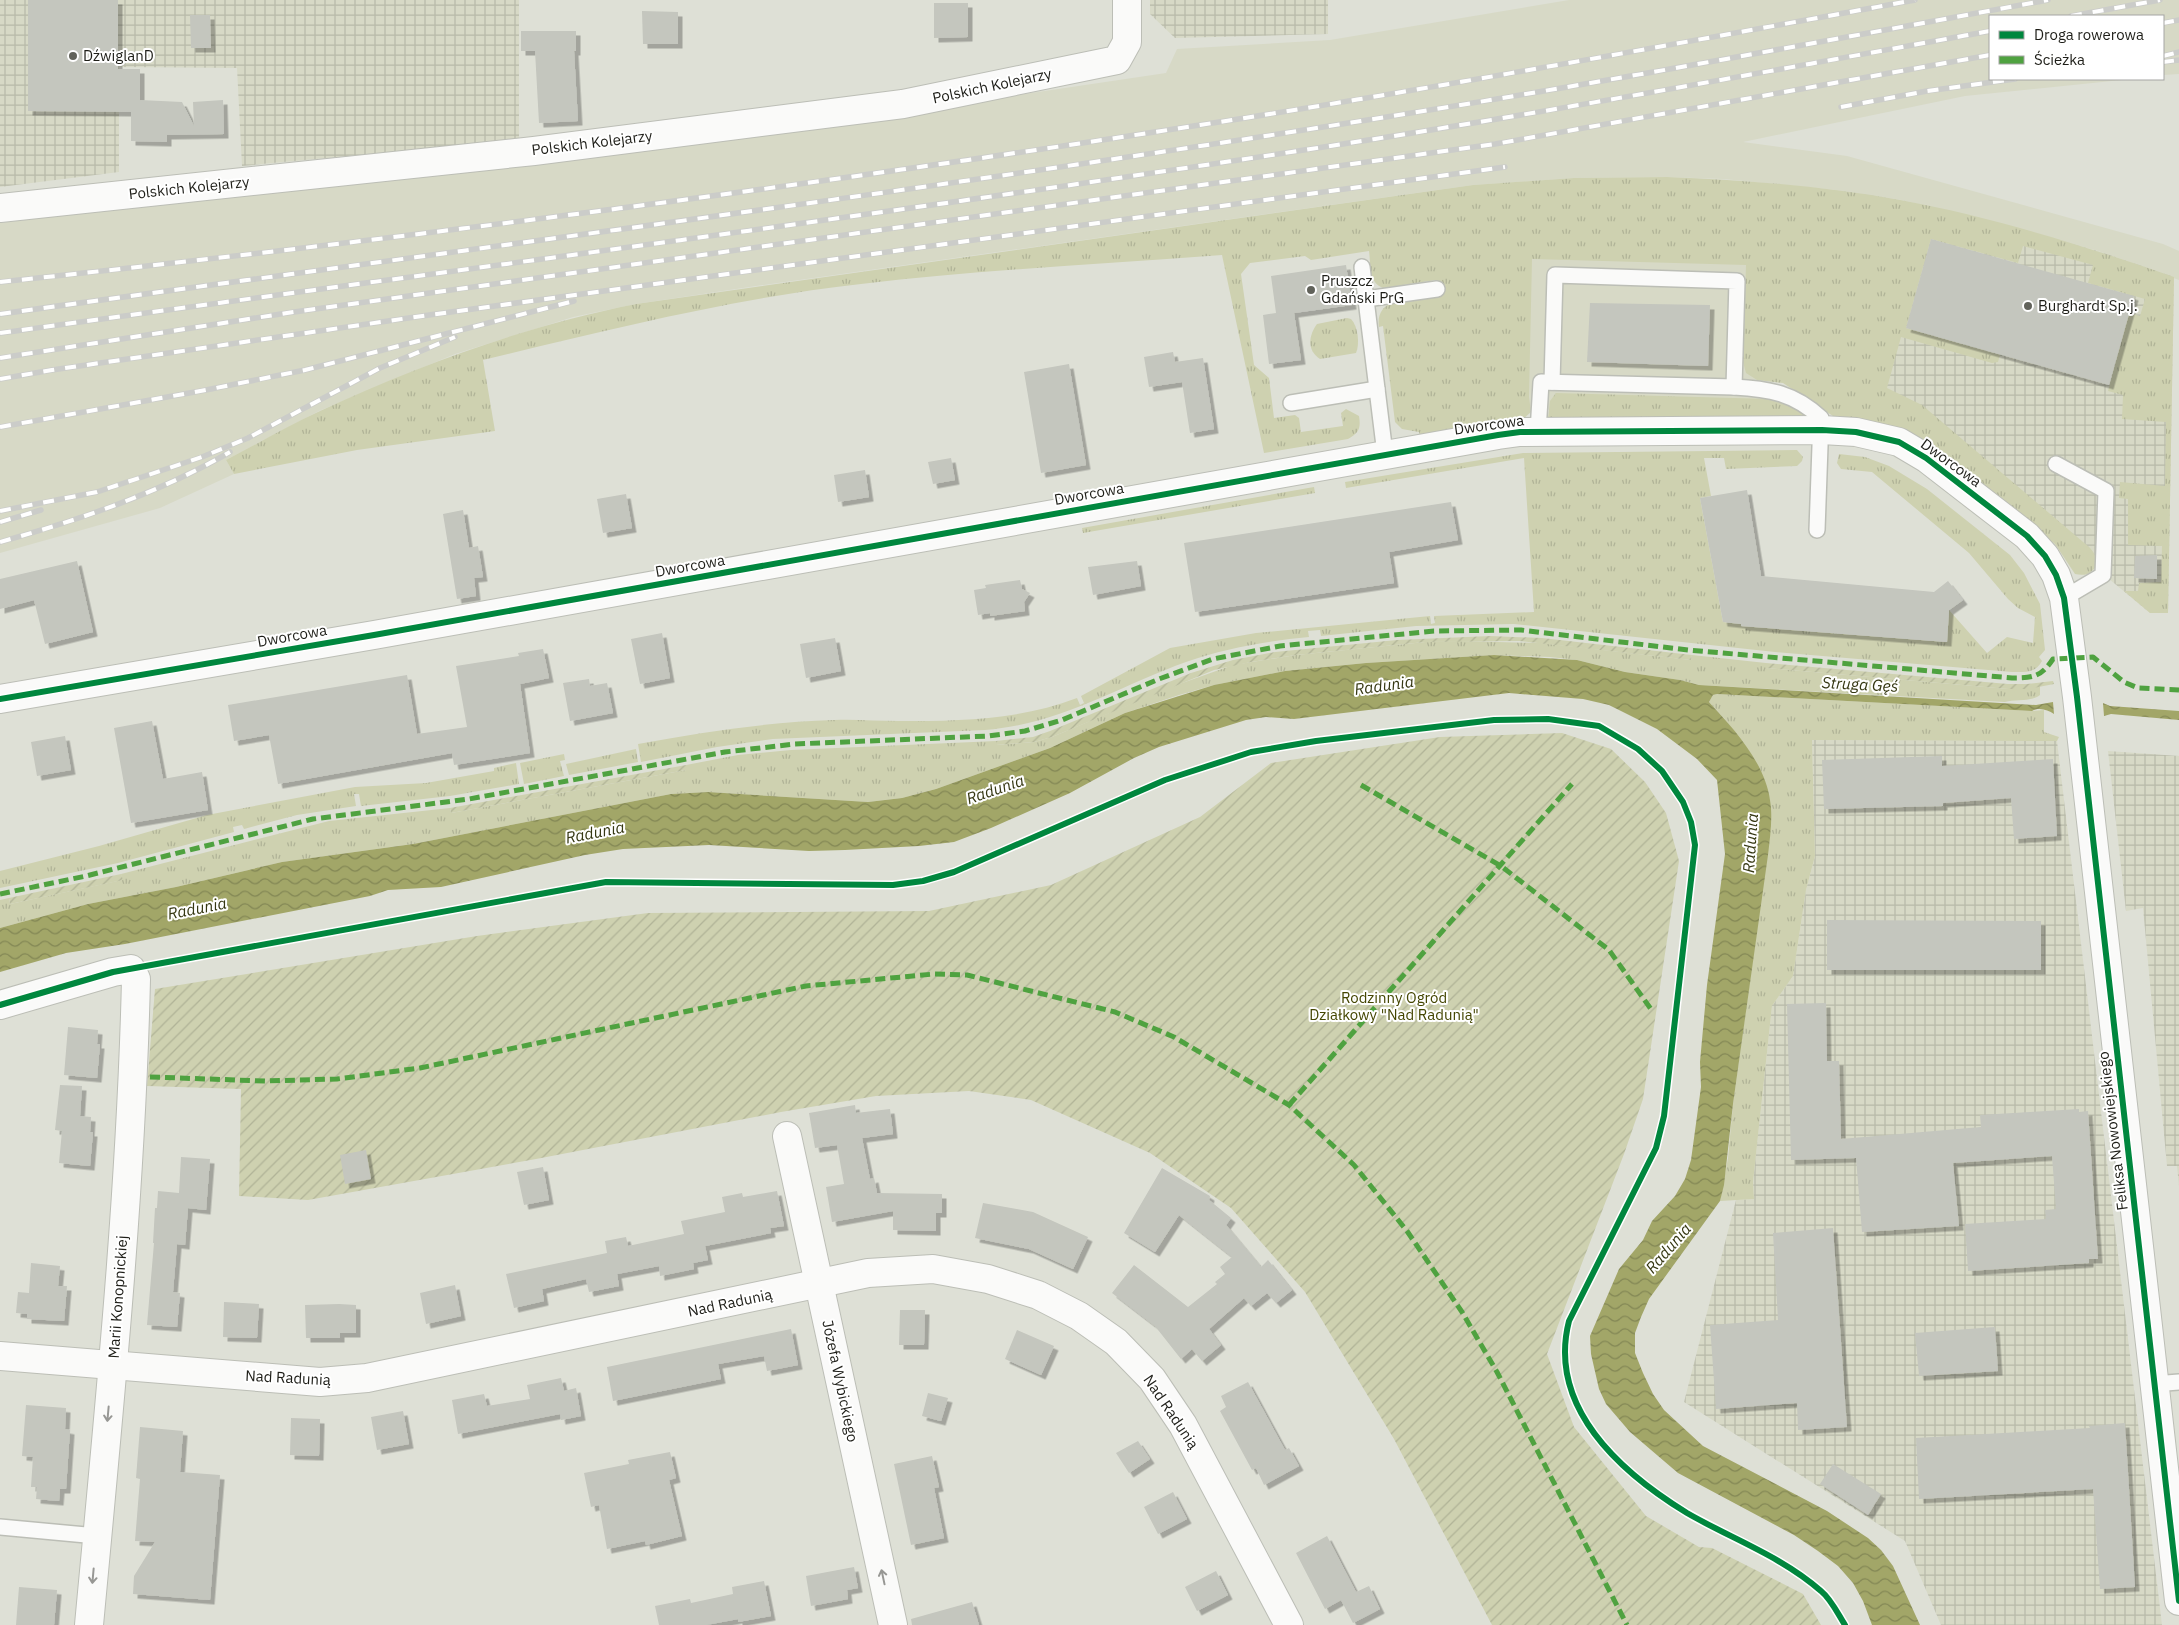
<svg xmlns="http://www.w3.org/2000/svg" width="2179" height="1625" font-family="'IBM Plex Sans',sans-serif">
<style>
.built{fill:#d7d9c6}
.industrial{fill:url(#industrial-grid)}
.grass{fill:url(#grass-tufts)}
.garden{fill:url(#garden-furrows)}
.water{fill:url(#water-waves)}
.building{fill:#c4c6be;filter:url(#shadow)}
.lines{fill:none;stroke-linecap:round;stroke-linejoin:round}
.service-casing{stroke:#bcbeb6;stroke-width:18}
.minor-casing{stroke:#bcbeb6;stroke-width:30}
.tertiary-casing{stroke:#bcbeb6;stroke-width:30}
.service{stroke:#fafaf9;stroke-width:15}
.minor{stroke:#fafaf9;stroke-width:28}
.tertiary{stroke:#fafaf9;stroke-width:28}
.rail-casing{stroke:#cbccc9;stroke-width:5.5}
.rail{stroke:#fff;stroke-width:4;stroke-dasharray:11;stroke-linecap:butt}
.quiet{stroke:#4fa240;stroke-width:5;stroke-dasharray:10 5;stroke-linecap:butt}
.cycleway-casing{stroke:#fff;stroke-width:9}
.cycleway{stroke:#00873e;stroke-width:6}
.oneway{stroke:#979794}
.poi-dot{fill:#61625a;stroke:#fff;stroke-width:2}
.labels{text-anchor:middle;stroke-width:4;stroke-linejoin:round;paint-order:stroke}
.poi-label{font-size:15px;fill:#1e1e18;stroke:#fff;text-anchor:start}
.street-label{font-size:15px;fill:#1e1e18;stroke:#fff}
.park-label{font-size:15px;fill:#444602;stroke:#fff}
.water-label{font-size:16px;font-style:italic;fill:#353712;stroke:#fff}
</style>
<defs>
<pattern id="industrial-grid" width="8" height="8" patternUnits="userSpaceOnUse" patternTransform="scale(1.25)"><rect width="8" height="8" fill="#d7d9c6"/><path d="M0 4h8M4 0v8" fill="none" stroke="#b8baa9"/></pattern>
<pattern id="grass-tufts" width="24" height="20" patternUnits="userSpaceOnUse" patternTransform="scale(1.25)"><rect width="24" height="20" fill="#ced1b0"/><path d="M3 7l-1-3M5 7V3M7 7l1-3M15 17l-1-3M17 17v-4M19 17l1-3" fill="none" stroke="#b0b397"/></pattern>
<pattern id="garden-furrows" width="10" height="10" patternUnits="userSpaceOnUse" patternTransform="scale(1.25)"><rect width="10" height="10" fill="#ced1b0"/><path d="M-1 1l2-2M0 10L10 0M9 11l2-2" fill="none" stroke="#b0b397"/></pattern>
<pattern id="water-waves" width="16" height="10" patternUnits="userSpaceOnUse" patternTransform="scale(1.25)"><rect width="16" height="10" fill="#a2a668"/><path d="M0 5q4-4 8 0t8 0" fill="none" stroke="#838755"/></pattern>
<filter id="shadow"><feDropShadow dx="4.5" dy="4.5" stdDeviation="0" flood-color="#0004"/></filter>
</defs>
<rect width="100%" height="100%" fill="#dee0d6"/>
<g class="built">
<path d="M1569,0H2179V74L2163,75V16H1990V79H2131L1965,96L1743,142L1847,156L2163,244L2179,251V280L2098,251L1949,211L1901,200L1836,190L1723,179L1667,177L1574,178L1473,185L756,286L636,304L573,317L455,354L319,411L226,460L234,474L160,508L0,553V223L750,135L1166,73L1177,49L1330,40Z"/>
<path d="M1506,244L1767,253L1762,414L1516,409Z"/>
</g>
<g class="industrial">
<path d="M0,0H519V140L242,166L237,68L119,67V172L0,187Z"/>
<path d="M1150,0H1328V34L1175,38L1150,14Z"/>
<path d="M1836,190L1901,200L1949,211L2098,251L2174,277L2168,613H2150L1920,422L1864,396Z"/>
<path d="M1812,740L2057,741L2162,1625H1941L1905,1541L1684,1402L1736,1200L1754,1199L1753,1182L1772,1006L1793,976L1806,890L1815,856Z"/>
<path d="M2108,751L2179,756V1186L2177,1166H2167L2143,908L2126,911Z"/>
</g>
<g class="grass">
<path d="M1667,177C1745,180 1823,186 1900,200C1993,217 2085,246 2174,277L2168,613H2150L2124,591H2138L2139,583L2161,582L2162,546L2128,545V499L2119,498L2120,482L2165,486L2166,422L2122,419L2123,395L2108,391L2129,313L2140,316L2145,299L2088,283L2093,265L2023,246L2018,263L1931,239L1906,328L2000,355L1998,362L1992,363L1901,337L1887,388L1922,405L2089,547C2103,560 2095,579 2075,574L2055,544L1963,468L1936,450L1836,418L1783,383L1757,380L1746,373L1743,362L1746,265L1532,259L1529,397L1531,412L1522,420L1420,436L1419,432L1402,429L1395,422L1383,326L1379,327C1377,315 1382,306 1394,302L1438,296L1436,280L1383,288C1368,282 1371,265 1369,251L1311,260L1305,256L1250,263L1241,274L1254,365L1269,378L1274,418L1295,415L1299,418L1301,432L1343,426L1341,413L1346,409L1359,416C1361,428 1359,433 1348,439L1264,453L1222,255C1102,264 981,270 861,284C735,298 607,330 483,360L495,431L357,450L234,474L226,460C257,444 288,426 320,411C421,364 526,326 636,304L1473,185L1574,178Z"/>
<path d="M1347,318L1351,319C1358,326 1360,344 1356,353L1320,359C1306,350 1309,335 1317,324Z"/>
<path d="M1556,393L1770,399L1795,408L1808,418H1548L1550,401Z"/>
<path d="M1797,450L1803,457L1802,461L1797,466L1726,469L1724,458H1704L1711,496L1700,498L1723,622L1741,624V626L1947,642L1949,610L1987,653L2007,637L2033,643L2035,617L2018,608L2008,599L1969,553L1872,472L1841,469L1837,463L1839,454L1865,457L1889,466L1927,489L2010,555L2024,573L2040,604L2045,650L2039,657L2042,661C2036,673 2025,672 2012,672L1775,652L1514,624L1416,626L1321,636L1320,630L1308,631L1309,637C1267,641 1226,648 1186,662C1117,687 1060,724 985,730L773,739L717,747L641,762L638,744C703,732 768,722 834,720C855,719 877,721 898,721C959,721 1020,720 1077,698L1080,705L1084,703L1081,696L1170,648L1256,633L1430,616L1431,624L1435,623L1434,616L1534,612L1524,458L1346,488L1345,482L1523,453Z"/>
<path d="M1314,487L1315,493L1083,533L1082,528Z"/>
<path d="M1459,641L1541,643L1691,660L1692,655L1766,663V668L2008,689L2040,686V695C2032,702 2015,699 2005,702L1699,685L1680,680L1625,672L1577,660L1550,657L1494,655L1366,663L1285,671L1214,685L1179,695L1125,713L1050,748L936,789L902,798L868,802L708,792L671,794L413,844L282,862L176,887L88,904L0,928V900L9,898L10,904L122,880L121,874L329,821L450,808L451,813L686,770V765L738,755L791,750L996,741L997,745L1034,742L1052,737L1171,687L1233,665L1296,655L1425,642Z"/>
<path d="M1717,694L2032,711L2044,710V732L2059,737L2057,741L1812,740L1815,856L1806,890L1793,976L1772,1006L1753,1182L1754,1199L1720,1201L1728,1158L1733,1104L1771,827L1770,800L1750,753L1724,718L1709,702L1713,695Z"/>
<path d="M636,749L638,762L569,775L566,764Z"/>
<path d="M564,754L565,760L560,761L564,776L524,784L520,763Z"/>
<path d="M516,763L519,784L450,796L361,806L359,794H354L356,806L297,815L244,829L242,825L233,827L234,832L118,863L0,888V871L99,846L207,815L355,787L426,783L494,771V768Z"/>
</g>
<g class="garden">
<path d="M1490,636L1542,638L1692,655L1691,660L1519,641L1425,642L1296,655L1251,662L1214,670L1052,737L1034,742L996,745V741L1033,737L1050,731L1191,673L1233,660L1275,652L1397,640Z"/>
<path d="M1766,663L2008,684H2027L2053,681L2054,684L2028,689H2008L1766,668Z"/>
<path d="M1562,733L1611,749L1645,782L1666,813L1679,861L1643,1099L1624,1154L1547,1354L1574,1427L1646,1516L1699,1547L1712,1548L1803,1594L1821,1625H1492L1394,1439L1305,1292L1231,1208L1150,1153L1031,1100L969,1091L876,1096L781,1112L536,1159L308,1200L239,1196L241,1089L147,1086L155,989L477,936L648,913L929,911L1051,885L1200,817L1271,763L1440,737Z"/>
<path d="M686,765V770L451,813L450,808Z"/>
<path d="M121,874L123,880L10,904L9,898Z"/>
</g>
<g class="water">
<path d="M1494,655L1577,660L1625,672L1680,680L1699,685L2036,705L2053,702L2054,714C2048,710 2039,707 2032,711L1717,694L1713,695L1709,702C1734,729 1765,763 1770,800C1773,818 1770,837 1768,855L1733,1104L1724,1185L1720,1201L1649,1299L1641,1317L1635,1333V1353L1643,1373L1653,1394L1664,1410L1703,1446L1827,1511L1868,1538L1881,1550L1893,1566L1920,1625H1872L1863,1601L1853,1583L1838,1566L1818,1551L1794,1535L1678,1473L1630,1432L1606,1404L1599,1389L1591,1354L1590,1336L1619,1269L1643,1240L1652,1221L1675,1196L1685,1179L1691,1160L1701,1087L1700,1062L1707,985L1725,854L1717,780L1697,759L1657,729L1609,705L1583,699L1509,693L1294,719L1266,717L1246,720L1159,747L1134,758L1070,793L991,828L954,842L919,846L845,850L809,851L709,845L623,849L585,855L441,887L388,890L370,896L125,944L66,953L0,972V928L88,904L176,887L282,862L413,844L671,794L708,792L868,802L902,798L936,789L1050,748L1125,713L1214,685L1285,671L1366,663Z"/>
<path d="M2103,703L2110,706L2179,711V720L2111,714L2104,716Z"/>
</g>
<g class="building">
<path d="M28,0H118V69H140V100L182,102L194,126L193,102L223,100L224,134L167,135V142L131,141V112L28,111Z"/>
<path d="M934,3H968V37L934,38Z"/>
<path d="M642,11L678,12V44H643Z"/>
<path d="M190,15H210L211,48H191Z"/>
<path d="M521,31H576V51H574L578,121L539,123L535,51H521Z"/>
<path d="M1931,239L2134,296L2109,385L1906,328Z"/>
<path d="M1346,265L1352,305L1294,313L1301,360L1269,364L1263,315L1276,313L1271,276Z"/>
<path d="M1590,303L1710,305L1708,366L1587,362Z"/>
<path d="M1173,352L1175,362L1203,358L1214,429L1190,433L1182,382L1149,387L1144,357Z"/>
<path d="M1069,364L1086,465L1041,473L1024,372Z"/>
<path d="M951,458L955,480L933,484L928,462Z"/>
<path d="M865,470L869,497L838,502L834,475Z"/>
<path d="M1747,490L1761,576L1934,592L1948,581L1963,600L1949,610L1947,642L1741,626V624L1723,622L1700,498Z"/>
<path d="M626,494L632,528L603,533L597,499Z"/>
<path d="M1451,502L1458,540L1389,552L1394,583L1195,612L1184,543Z"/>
<path d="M463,510L469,548L478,546L483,577L474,578L476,596L457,599L443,514Z"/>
<path d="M2157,555V579L2134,578L2135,556Z"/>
<path d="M77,561L93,632L45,644L34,600L0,609V579Z"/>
<path d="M1137,561L1141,586L1093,595L1088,567Z"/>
<path d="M1020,580L1022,589L1030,593L1024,602L1025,611L990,616V613L978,615L974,590L986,588L985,585Z"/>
<path d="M662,633L670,678L640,684L631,639Z"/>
<path d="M835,638L841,671L806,678L800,644Z"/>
<path d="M543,649L549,678L520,684L530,753L454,765L452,753L278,784L269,735L234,741L228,705L407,675L417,734L467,727L456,666L519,656L518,653Z"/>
<path d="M589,679L590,686L607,683L613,713L570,721L563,683Z"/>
<path d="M152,721L163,779L202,772L208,810L131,823L114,728Z"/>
<path d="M65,736L71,770L37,776L31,742Z"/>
<path d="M1942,756V766L2053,759L2057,836L2014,839L2011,798L1943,803V806L1824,809L1822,760Z"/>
<path d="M1827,920L2041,921V970H1827Z"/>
<path d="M1826,1003L1827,1061H1839L1841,1139L1981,1127L1980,1115L2079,1109V1112L2088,1111L2098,1259H2089V1263L1968,1271L1965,1224L2046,1219L2045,1210L2056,1209L2052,1156L1953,1163L1959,1226L1862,1232L1856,1158L1791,1160L1787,1004Z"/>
<path d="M68,1027L98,1030L97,1044H100L97,1078L64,1075Z"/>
<path d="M60,1085L82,1086L80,1116L91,1117L90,1132H93L90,1166L59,1163L62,1131L55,1130Z"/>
<path d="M855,1105L856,1113L890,1109L893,1134L862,1138L870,1179L874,1178L877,1193L942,1194V1213H936V1231L893,1230V1211L832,1222L826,1187L844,1184L837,1145L815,1148L809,1113Z"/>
<path d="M366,1150L371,1179L345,1184L340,1155Z"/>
<path d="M181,1157L210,1159L206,1210L188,1208L185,1245L177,1244L173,1292L180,1293L177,1327L147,1325L154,1243H153L155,1208H157L158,1191L179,1193Z"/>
<path d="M543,1167L549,1200L524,1205L517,1172Z"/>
<path d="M1162,1168L1210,1196L1209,1200L1231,1218L1226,1225L1261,1267L1268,1260L1292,1290L1276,1303L1267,1293L1251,1306L1244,1298L1209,1329L1221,1345L1202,1361L1192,1349L1181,1359L1155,1326L1112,1293L1134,1265L1188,1307L1217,1284L1215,1282L1225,1274L1220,1267L1232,1257L1179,1215L1155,1252L1124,1233Z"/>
<path d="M777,1191L784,1226L770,1228L771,1233L705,1246L708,1260L693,1263L694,1269L660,1276L659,1266L617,1274L619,1286L589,1292L586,1279L542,1289L544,1301L514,1308L506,1274L607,1253L605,1241L626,1237L628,1246L684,1234L681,1221L725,1212L722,1197L742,1193L743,1197Z"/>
<path d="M983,1203L1033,1212L1088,1237L1073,1269L1029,1249L975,1238Z"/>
<path d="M1833,1228L1847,1427L1798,1430L1797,1403L1716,1409L1710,1325L1778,1320L1773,1233Z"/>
<path d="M31,1263L60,1266L58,1286H67L64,1321L27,1319V1314L16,1313L18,1292L29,1293Z"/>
<path d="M455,1285L461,1316L426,1324L420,1293Z"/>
<path d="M224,1302L259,1304L257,1338L223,1337Z"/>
<path d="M339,1304L356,1305V1333H340V1338H306L305,1305Z"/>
<path d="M900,1310H925L924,1345H899Z"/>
<path d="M1995,1327L1998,1371L1919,1376L1915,1333Z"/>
<path d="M791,1329L798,1365L767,1371L764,1356L718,1364L721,1379L613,1401L607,1367Z"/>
<path d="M1017,1330L1054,1346L1041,1375L1005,1359Z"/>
<path d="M561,1378L564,1391L576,1388L581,1416L561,1420L560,1414L458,1434L452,1400L484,1394L487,1406L530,1399L527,1385Z"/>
<path d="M1248,1382L1285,1450L1289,1448L1299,1466L1264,1485L1256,1468L1252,1470L1220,1411L1226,1407L1221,1396Z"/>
<path d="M928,1393L948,1398L941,1421L922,1416Z"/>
<path d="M26,1405L66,1408L65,1429L70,1430L66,1489H60L59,1501L36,1499L37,1487H31L33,1457L22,1456Z"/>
<path d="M403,1411L409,1444L377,1450L371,1417Z"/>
<path d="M291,1418L320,1419L319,1456L290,1455Z"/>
<path d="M2125,1423L2135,1587L2100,1589L2093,1489L1919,1499L1916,1438L2090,1428L2089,1426Z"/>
<path d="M140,1427L183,1431L180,1472L220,1475L210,1600L133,1594L134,1576L155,1542L135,1541L140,1479L136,1478Z"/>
<path d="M1138,1441L1150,1459L1129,1473L1116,1453Z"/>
<path d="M670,1452L676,1478L669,1480L682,1536L646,1545L645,1541L607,1549L599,1505L591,1507L584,1473L629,1464L628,1460Z"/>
<path d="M932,1456L939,1487L934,1488L944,1538L911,1545L894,1464Z"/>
<path d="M1833,1464L1881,1494L1868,1515L1820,1484Z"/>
<path d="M1173,1492L1187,1519L1158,1534L1144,1507Z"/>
<path d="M1327,1536L1356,1592L1369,1586L1380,1609L1353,1623L1341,1600L1325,1609L1296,1553Z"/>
<path d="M854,1567L858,1588L847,1590L848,1599L811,1606L806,1576Z"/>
<path d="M1216,1571L1228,1595L1197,1611L1185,1587Z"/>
<path d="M764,1581L771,1616L738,1622V1619L706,1625H659L655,1606L690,1599L691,1603L733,1594L732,1587Z"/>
<path d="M19,1587L57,1590L54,1625H16Z"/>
<path d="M972,1602L979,1625H912L911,1619Z"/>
</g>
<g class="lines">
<defs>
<g id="service">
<path d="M1362,267L1385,454"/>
<path d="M1366,299L1437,289"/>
<path d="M1552,382L1555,275L1737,281L1734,387"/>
<path d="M1291,403L1377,389"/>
<path d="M1538,432L1541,382L1734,387C1770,389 1794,393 1821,418L1817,530"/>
<path d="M2056,464L2106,491L2103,575L2064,598"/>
<path d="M2154,1384L2179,1382"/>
<path d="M0,1527L97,1536"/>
</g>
<g id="minor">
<path d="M0,208L534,151L903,104L1117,60L1127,42V0"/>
<path d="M0,1005L113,972L131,969L136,979C131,1194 109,1410 89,1625"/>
<path d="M787,1136L893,1625"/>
<path d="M0,1356L320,1382L367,1378L868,1273L933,1269L988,1279L1038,1295L1079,1316L1116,1342L1152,1379L1183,1425L1289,1625"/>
</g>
<path id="tertiary" d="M0,699L374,635L1498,435L1520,432L1822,430L1856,432L1899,442L1926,458L2027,536L2045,556L2056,575L2064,598L2077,697L2179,1601"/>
</defs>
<use href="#service" class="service-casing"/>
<use href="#minor" class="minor-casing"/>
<use href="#tertiary" class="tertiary-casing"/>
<use href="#service" class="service"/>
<use href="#minor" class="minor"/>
<use href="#tertiary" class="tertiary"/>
<defs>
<g id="rail">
<path d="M2071,16L2160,0"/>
<path d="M2163,23L2179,20"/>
<path d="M2163,56L2179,52"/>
<path d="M2163,62L2179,60"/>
<path d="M1841,107L1927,91L2015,79"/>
<path d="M0,282C416,238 831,183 1245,118C1469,82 1692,41 1915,0"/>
<path d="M0,314C454,251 909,193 1361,121C1591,85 1819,42 2048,0"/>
<path d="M0,333C454,270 909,212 1362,141C1572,108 1781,69 1990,31"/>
<path d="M0,358L287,313L1495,144L1990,55"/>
<path d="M0,379L52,370L429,315L1505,167"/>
<path d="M0,427L206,390L305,370L574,301"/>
<path d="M0,511L97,492L202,457L248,438L380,368L455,337"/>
<path d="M0,522L41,510"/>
<path d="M0,542C79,520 159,493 230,452"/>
</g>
</defs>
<use href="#rail" class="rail-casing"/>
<use href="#rail" class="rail"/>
<g class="quiet">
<path d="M1361,785L1501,866L1609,950L1653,1012"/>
<path d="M0,894L86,876L313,819L469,799L725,752L795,744L988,736L1025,731L1062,720L1159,679L1213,659L1280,646L1434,631L1521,630L1688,650L2012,678C2033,678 2041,677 2053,659L2093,657L2124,682L2138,688L2179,690"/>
<path d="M150,1077L265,1081L337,1079L420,1068L806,986L934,974L967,975L1115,1012L1174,1037L1289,1105L1354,1165L1407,1231L1462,1312L1497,1372L1627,1625"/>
<path d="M1289,1105L1572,784"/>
</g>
<defs>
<g id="cycleway">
<path d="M0,699L374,635L1498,435L1520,432L1822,430L1856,432L1899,442L1926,458L2027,536L2045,556L2056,575L2064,598L2077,697L2179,1601"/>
<path d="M0,1005L113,972L606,882L893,885L923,881L954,872L1165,780L1251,752L1316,741L1494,720L1548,719L1599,726L1638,749L1662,771L1683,802L1691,822L1695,845L1664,1116L1656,1148L1569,1321C1547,1407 1620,1472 1687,1513C1732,1539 1781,1556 1821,1591C1831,1599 1838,1614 1845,1625"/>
</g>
</defs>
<use href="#cycleway" class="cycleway-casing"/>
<use href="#cycleway" class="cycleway"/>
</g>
<defs><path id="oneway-shaft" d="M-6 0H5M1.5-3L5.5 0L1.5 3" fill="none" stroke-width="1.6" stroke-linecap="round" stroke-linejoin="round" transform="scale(1.25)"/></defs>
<g class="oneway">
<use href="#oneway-shaft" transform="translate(108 1414) rotate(95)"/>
<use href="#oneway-shaft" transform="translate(93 1576) rotate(95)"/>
<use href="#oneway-shaft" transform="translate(883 1577) rotate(-102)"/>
</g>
<g class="poi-dot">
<circle cx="73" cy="56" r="5"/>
<circle cx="1311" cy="290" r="5"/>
<circle cx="2028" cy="306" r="5"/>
</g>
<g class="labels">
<g class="poi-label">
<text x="83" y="61">DźwiglanD</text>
<text x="1321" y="286">Pruszcz<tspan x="1321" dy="17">Gdański PrG</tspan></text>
<text x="2038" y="311">Burghardt Sp.j.</text>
</g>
<g class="street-label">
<text transform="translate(992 86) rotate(-12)" y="5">Polskich Kolejarzy</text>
<text transform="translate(592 143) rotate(-7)" y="5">Polskich Kolejarzy</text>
<text transform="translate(189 188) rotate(-6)" y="5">Polskich Kolejarzy</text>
<text transform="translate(1489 425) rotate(-8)" y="5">Dworcowa</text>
<text transform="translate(1951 463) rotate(36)" y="5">Dworcowa</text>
<text transform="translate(1089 494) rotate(-10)" y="5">Dworcowa</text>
<text transform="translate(690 566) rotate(-10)" y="5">Dworcowa</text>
<text transform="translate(292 636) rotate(-10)" y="5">Dworcowa</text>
<text transform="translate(2113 1131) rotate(-97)" y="5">Feliksa Nowowiejskiego</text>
<text transform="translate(118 1297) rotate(-86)" y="5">Marii Konopnickiej</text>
<text transform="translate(730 1303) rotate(-12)" y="5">Nad Radunią</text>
<text transform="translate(288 1378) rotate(3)" y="5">Nad Radunią</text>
<text transform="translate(840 1381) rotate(78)" y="5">Józefa Wybickiego</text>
<text transform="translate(1171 1412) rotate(56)" y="5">Nad Radunią</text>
</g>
<g class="park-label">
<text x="1394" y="1003">Rodzinny Ogród<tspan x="1394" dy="17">Działkowy "Nad Radunią"</tspan></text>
</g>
<g class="water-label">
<text transform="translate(1860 684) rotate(3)" y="6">Struga Gęś</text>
<text transform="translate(1384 685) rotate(-8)" y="6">Radunia</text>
<text transform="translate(995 789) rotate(-19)" y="6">Radunia</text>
<text transform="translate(595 832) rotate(-11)" y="6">Radunia</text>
<text transform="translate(1750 843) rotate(-86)" y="6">Radunia</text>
<text transform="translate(197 908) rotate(-11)" y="6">Radunia</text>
<text transform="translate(1668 1248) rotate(-49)" y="6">Radunia</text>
</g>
</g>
<rect x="1989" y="15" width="175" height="65" fill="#ffffff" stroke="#a5a5a3"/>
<rect x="1999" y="31" width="25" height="8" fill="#00873e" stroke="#a5a5a3"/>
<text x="2034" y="40" font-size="15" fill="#1e1e18">Droga rowerowa</text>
<rect x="1999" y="56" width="25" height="8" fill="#4fa240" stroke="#a5a5a3"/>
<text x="2034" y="65" font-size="15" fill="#1e1e18">Ścieżka</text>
</svg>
